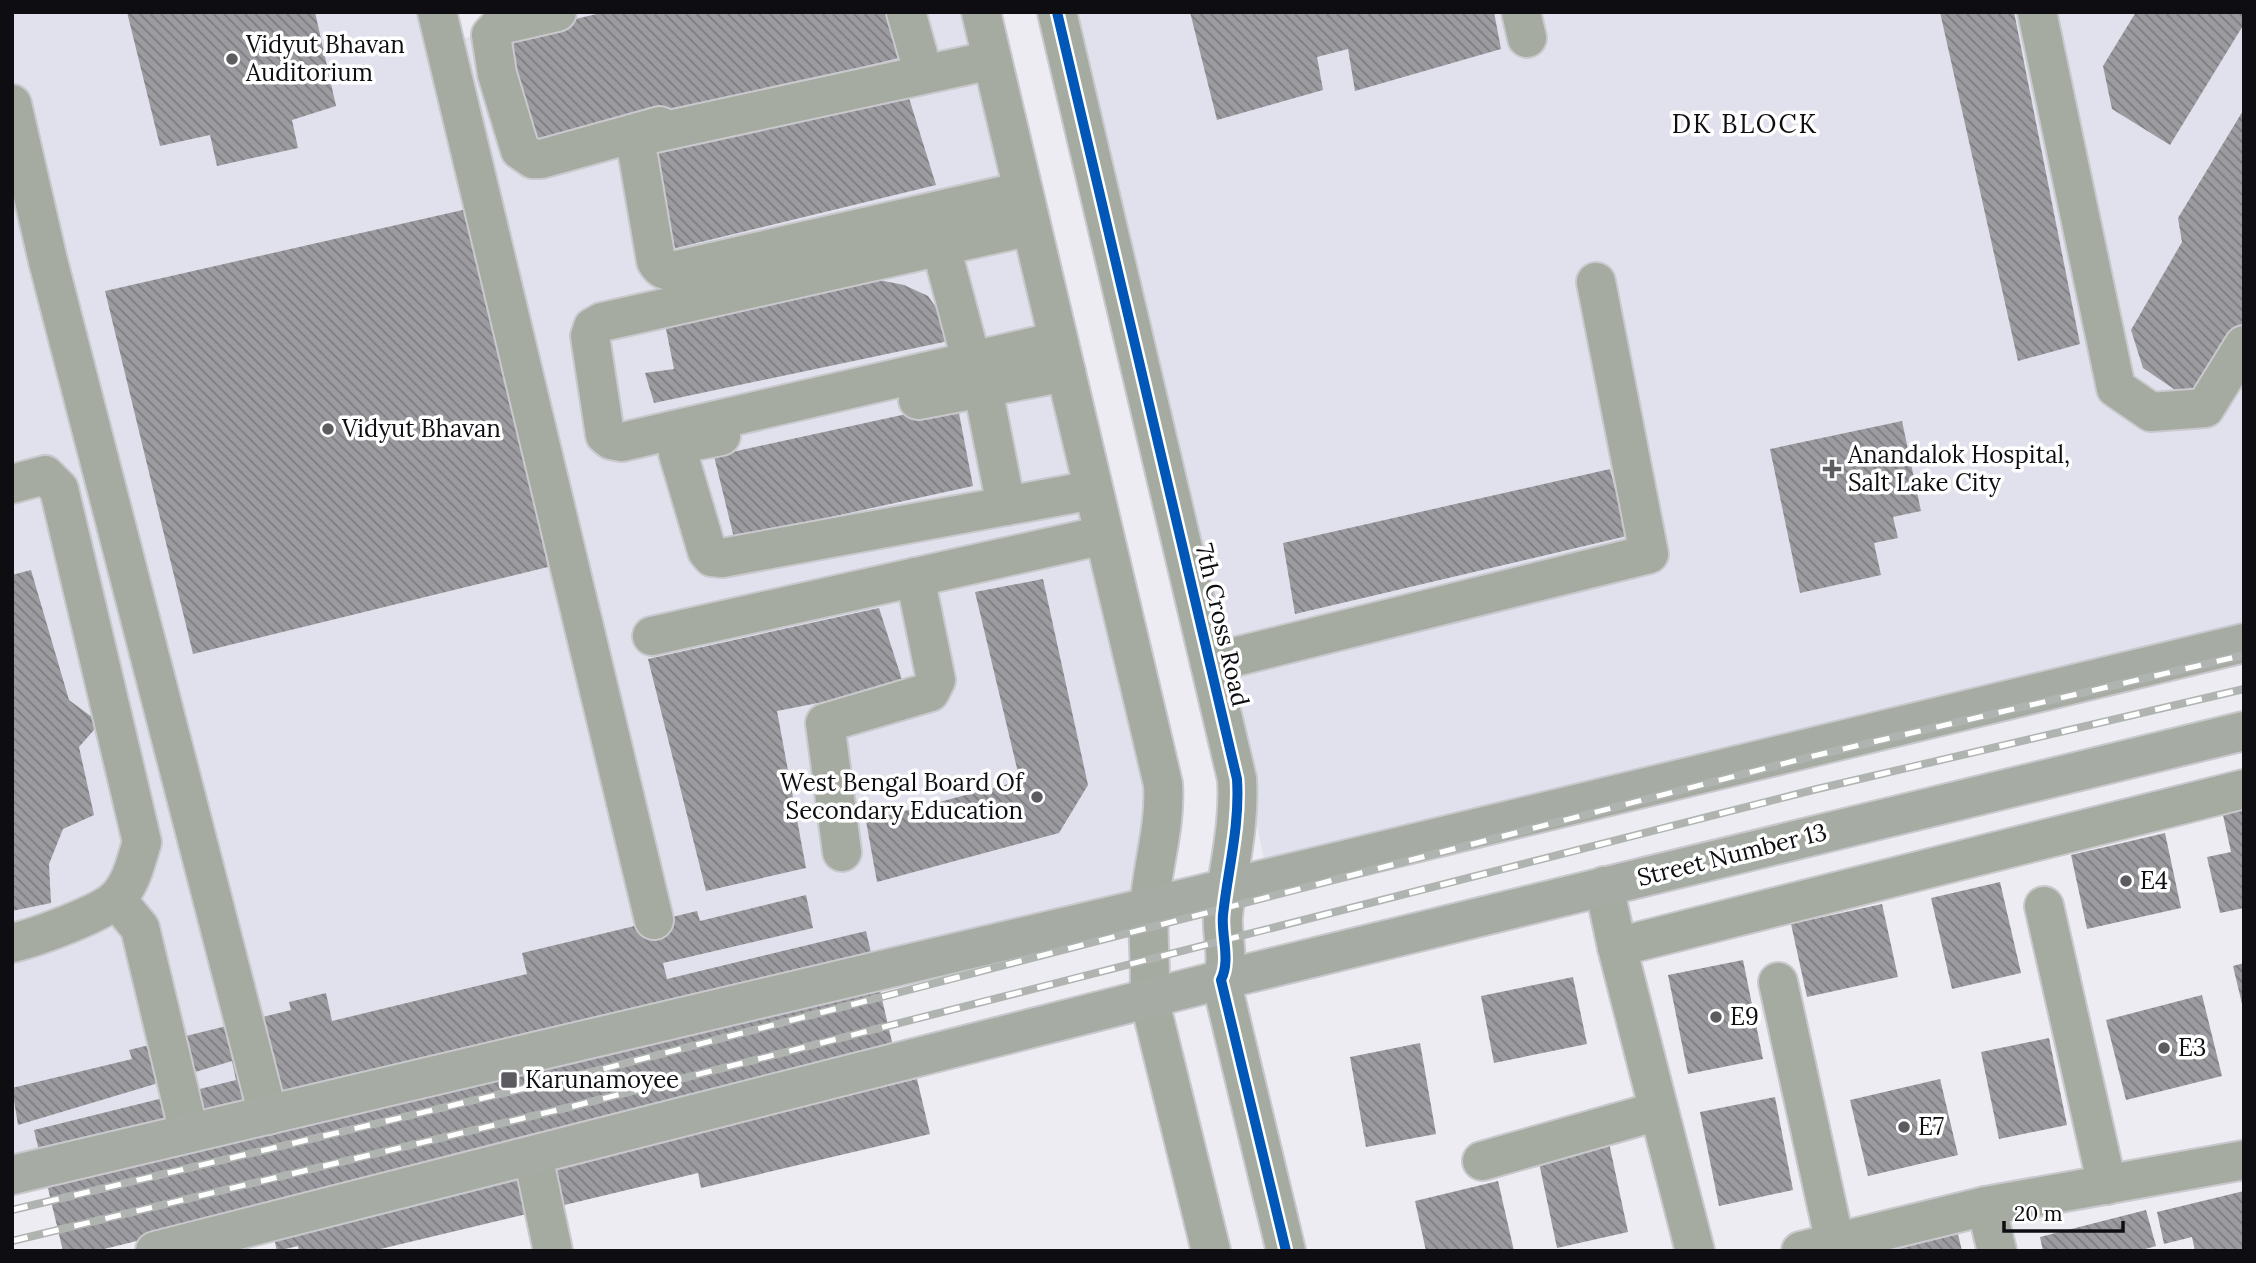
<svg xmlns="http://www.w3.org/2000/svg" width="2256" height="1263" font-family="Lora,serif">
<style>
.built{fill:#e1e1ee}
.building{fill:url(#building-back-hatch)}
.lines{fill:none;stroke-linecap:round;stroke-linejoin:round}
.minor-casing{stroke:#c9c9cd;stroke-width:42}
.major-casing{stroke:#c9c9cd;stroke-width:42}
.minor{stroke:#a5aba0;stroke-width:38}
.major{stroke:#a6aca3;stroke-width:38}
.rail-casing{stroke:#b0b4b1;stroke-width:8}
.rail{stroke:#fff;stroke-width:5;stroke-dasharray:16;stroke-linecap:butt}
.cycleway-casing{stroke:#fff;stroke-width:15}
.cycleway{stroke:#0057b8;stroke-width:10}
.poi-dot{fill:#5c5c60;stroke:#fff;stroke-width:2.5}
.labels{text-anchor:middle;stroke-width:7;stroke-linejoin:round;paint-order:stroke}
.poi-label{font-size:24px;fill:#0e0e12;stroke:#fff;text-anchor:start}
.street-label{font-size:24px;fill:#0e0e12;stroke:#fff}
.neighbourhood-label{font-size:26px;letter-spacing:2px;fill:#0e0e12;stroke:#fff}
</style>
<defs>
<pattern id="building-back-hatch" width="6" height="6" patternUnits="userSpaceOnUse" patternTransform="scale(1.75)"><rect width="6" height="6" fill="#9b9ba0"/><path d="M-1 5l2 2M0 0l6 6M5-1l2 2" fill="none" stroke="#7d7d81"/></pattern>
</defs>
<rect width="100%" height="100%" fill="#ececf2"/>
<g class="built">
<path d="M12,12H454L461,39L571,12H964L1149,800L1137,899L12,1157Z"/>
<path d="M1068,12H2244V622L1264,859L1246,773Z"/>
</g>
<g class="building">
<path d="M127,12H315L336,106L292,120L298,148L217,166L210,135L160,146Z"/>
<path d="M605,12H886L899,58L537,147L508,35Z"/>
<path d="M1190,12H1494L1501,49L1355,91L1348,49L1317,57L1323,90L1217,120Z"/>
<path d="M1940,12H2014L2080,344L2018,361Z"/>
<path d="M2136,12H2244V24L2170,145L2112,109L2103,66Z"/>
<path d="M905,85L936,185L672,249L643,142Z"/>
<path d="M2244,109V327L2196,404L2143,368L2131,330L2182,242L2178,218Z"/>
<path d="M467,209L548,567L193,654L105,291Z"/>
<path d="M874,279L904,285L928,296L958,339L654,403L645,373L674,369L665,324Z"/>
<path d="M957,403L973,486L734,538L714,456Z"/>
<path d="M1902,421L1921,511L1893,517L1898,538L1874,543L1881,575L1800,593L1770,449Z"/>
<path d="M1610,469L1627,536L1295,614L1283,543Z"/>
<path d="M31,570L69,700L100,723L79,747L94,815L63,829L49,864L51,903L12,911V575Z"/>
<path d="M1043,579L1088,785L1059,833L877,882L866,821L1020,781L975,592Z"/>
<path d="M879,608L904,686L777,711L806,868L706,891L648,659Z"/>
<path d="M2244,810V908L2220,913L2207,857L2231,852L2223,815Z"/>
<path d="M2165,833L2181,908L2087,929L2071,855Z"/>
<path d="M2000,882L2021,973L1952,989L1931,898Z"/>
<path d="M806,895L813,928L663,963L667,979L866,931L896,1059L703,1130L917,1079L930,1134L701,1188L698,1173L372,1251H299L298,1246L277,1251L267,1209L96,1251H63L34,1130L236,1080L232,1061L18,1125L12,1088L132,1059L129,1050L291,1010L289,1002L326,993L332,1021L527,974L522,953L697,911L700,921Z"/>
<path d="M1882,904L1898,977L1807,997L1791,924Z"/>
<path d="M1743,960L1763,1059L1688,1074L1668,975Z"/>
<path d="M2244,963V1008H2243L2233,966Z"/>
<path d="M1573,977L1587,1044L1494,1063L1481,996Z"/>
<path d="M2202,995L2222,1076L2126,1100L2106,1020Z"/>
<path d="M2049,1038L2067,1125L1999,1139L1981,1052Z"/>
<path d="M1420,1043L1436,1134L1366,1147L1350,1057Z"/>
<path d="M1940,1079L1958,1155L1868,1176L1850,1100Z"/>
<path d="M1775,1097L1793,1190L1719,1206L1700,1112Z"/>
<path d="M1609,1143L1628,1232L1557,1248L1538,1158Z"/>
<path d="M1498,1181L1514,1251H1426L1415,1201Z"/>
<path d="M2244,1191V1251H2195L2192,1237L2164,1244L2157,1212Z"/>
<path d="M2146,1210L2156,1246L2138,1251H2043L2040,1237Z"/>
<path d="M1958,1234L1962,1251H1895L1894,1250Z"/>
</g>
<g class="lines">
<defs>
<g id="minor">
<path d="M437,12L654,920"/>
<path d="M557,12L500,25L491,35L497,74L520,150L533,159H541L660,126"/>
<path d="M906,12L918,54"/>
<path d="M981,12L1163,784C1166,828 1151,869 1149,912C1147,941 1152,970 1149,998L1211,1251"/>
<path d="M1057,12L1237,779C1240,826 1228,869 1223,915C1221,936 1231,960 1221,980L1286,1251"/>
<path d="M1521,12L1527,38"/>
<path d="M2037,12L2116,388L2151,412L2205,408L2244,345"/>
<path d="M992,60L646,135L636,144L656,261C661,270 666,272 677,270L1023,191"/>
<path d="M12,104L48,261L268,1115"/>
<path d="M1031,226L602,322L593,327L590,336L605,435L611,440L622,442L1058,341"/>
<path d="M941,247L972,363"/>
<path d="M983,389L1006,506"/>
<path d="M918,400L1066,372"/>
<path d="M721,436L685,443L678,453L707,551L712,557L722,558L1093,490"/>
<path d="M12,484L45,475L59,489L142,842C136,861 132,882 118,897C104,913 34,938 12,943"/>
<path d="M652,636L1104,535"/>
<path d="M1210,663L1649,554L1596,282"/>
<path d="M842,852L825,723L930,692L936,680L915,577"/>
<path d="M1604,886L1617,947L1695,1251"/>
<path d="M117,900L140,928L189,1133"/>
<path d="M2044,906L2107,1185"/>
<path d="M1617,947L2244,789"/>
<path d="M1778,982L1835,1243"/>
<path d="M533,1156L553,1251"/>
<path d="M1482,1161L1658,1111"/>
<path d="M1986,1206L1997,1251"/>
<path d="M1801,1251L1986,1206L2244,1160"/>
</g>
<g id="major">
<path d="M12,1175L1149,907L2244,643"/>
<path d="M155,1251L1221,980L2244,731"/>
</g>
</defs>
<use href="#minor" class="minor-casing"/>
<use href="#major" class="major-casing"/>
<use href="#minor" class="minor"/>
<use href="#major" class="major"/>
<defs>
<g id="rail">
<path d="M12,1210L572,1077L1809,757L2244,655"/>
<path d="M12,1241L574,1106L1817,789L2244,689"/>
</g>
</defs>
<use href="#rail" class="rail-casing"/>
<use href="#rail" class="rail"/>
<defs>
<path id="cycleway" d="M1057,12L1237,779C1240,826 1228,869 1223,915C1221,936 1231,960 1221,980L1286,1251"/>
</defs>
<use href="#cycleway" class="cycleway-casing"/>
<use href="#cycleway" class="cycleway"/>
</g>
<g class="poi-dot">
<circle cx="232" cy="59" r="7"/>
<circle cx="328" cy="429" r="7"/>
<path d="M1828.5 458.5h7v7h7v7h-7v7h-7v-7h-7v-7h7z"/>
<circle cx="1037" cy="797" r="7"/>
<circle cx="2126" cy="881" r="7"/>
<circle cx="1716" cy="1017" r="7"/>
<circle cx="2164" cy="1048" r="7"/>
<rect x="500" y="1071" width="18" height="18" rx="3.5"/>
<circle cx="1904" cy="1127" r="7"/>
</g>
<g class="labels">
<g class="poi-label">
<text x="246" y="53">Vidyut Bhavan<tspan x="246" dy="28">Auditorium</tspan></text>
<text x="342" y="437">Vidyut Bhavan</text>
<text x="1848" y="463">Anandalok Hospital,<tspan x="1848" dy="28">Salt Lake City</tspan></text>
<text x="1023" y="791" text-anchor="end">West Bengal Board Of<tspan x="1023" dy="28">Secondary Education</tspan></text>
<text x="2140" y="889">E4</text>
<text x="1730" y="1025">E9</text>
<text x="2178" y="1056">E3</text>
<text x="525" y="1088">Karunamoyee</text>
<text x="1918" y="1135">E7</text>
</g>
<g class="street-label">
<text transform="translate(1222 625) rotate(77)" y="8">7th Cross Road</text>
<text transform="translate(1732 855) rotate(-14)" y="8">Street Number 13</text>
</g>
<g class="neighbourhood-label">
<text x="1745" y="133">DK BLOCK</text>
</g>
</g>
<rect width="2256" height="1263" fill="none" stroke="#0e0e12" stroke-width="28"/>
<path d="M2004 1221v10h119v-10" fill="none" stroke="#0e0e12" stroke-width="3.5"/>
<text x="2014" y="1221" font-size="21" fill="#0e0e12" stroke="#ffffff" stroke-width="5" paint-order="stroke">20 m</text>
</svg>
